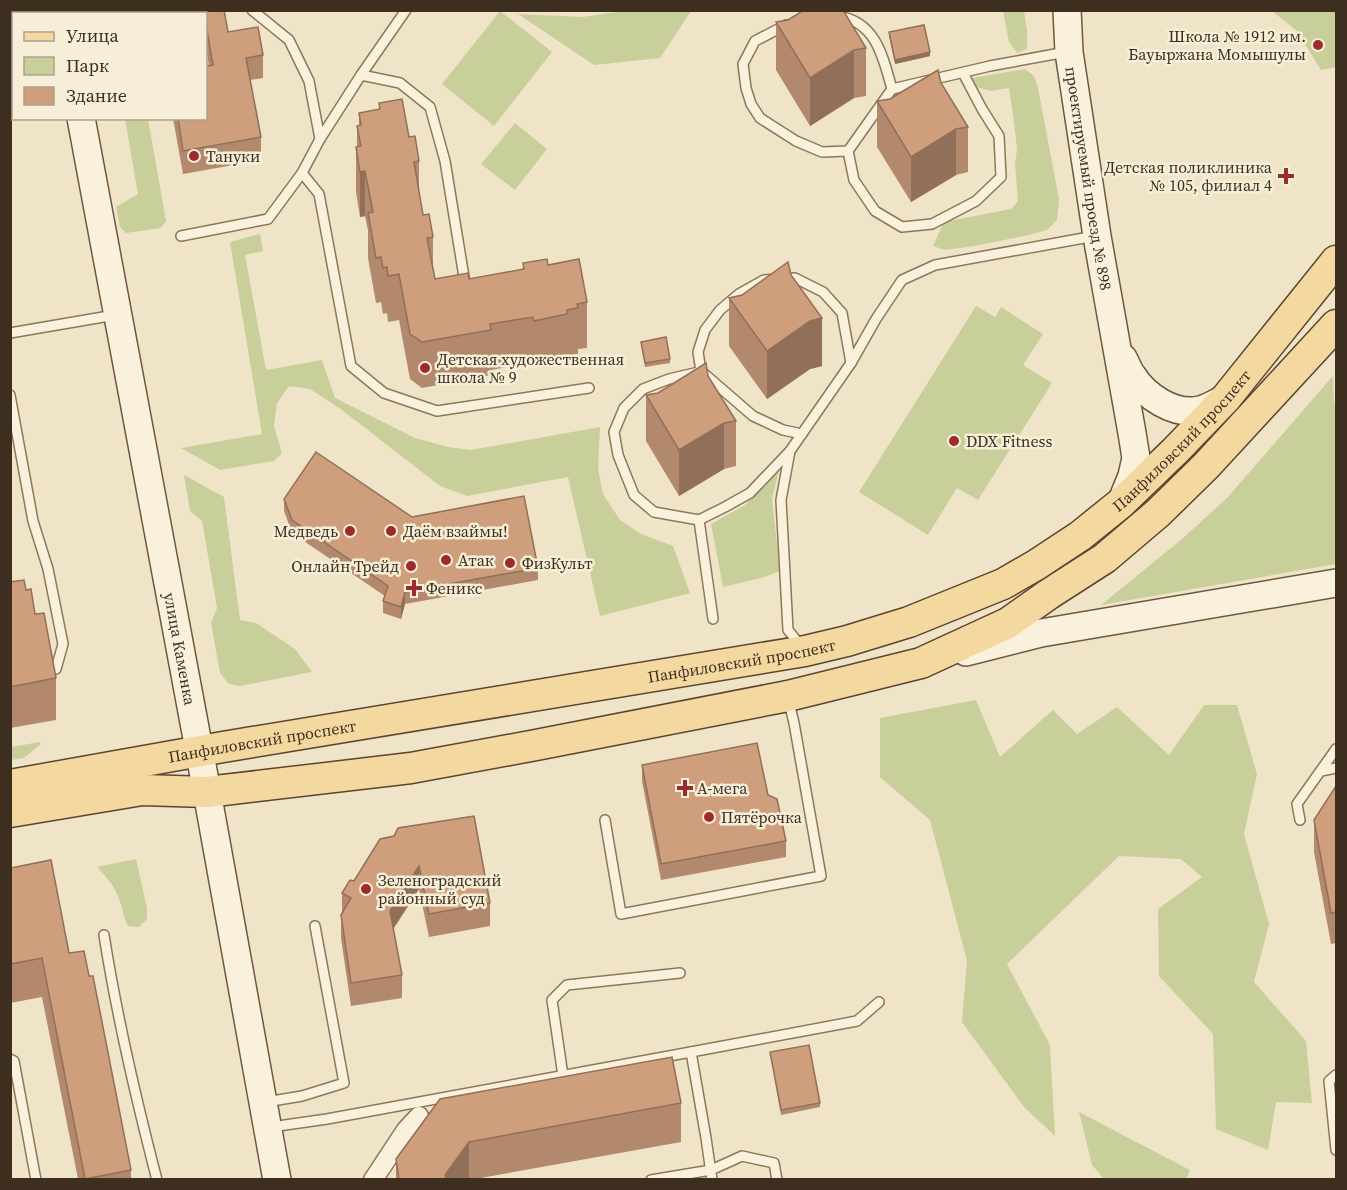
<svg xmlns="http://www.w3.org/2000/svg" width="1347" height="1190" font-family="'Source Serif 4',serif">
<style>
.green{fill:#c9cf9b}
.lines{fill:none;stroke-linecap:round;stroke-linejoin:round}
.lane-casing{stroke:#8d765c;stroke-width:12}
.street-casing{stroke:#8d765c;stroke-width:21}
.secondary-casing{stroke:#6f573f;stroke-width:30}
.primary-casing{stroke:#5b4430;stroke-width:33}
.lane{stroke:#faf1dc;stroke-width:9}
.street{stroke:#faf1dc;stroke-width:18}
.secondary{stroke:#faf1dc;stroke-width:27}
.primary{stroke:#f3d9a0;stroke-width:30}
.wall{fill:#b2896c}
.shaded-wall{fill:#916f58}
.building{fill:#cf9f7d;stroke:#916f58;stroke-width:1.5}
.poi-dot{fill:#9e2a2b;stroke:#f7eed8;stroke-width:2}
.labels{text-anchor:middle;stroke-width:5;stroke-linejoin:round;paint-order:stroke}
.poi-label{font-size:16px;fill:#3d2e20;stroke:#f7eed8;text-anchor:start}
.street-label{font-size:16px;fill:#3d2e20;stroke:#f7eed8}
</style>
<rect width="100%" height="100%" fill="#f0e4c8"/>
<g class="green">
<path d="M500,11L552,52L494,126L442,84Z"/>
<path d="M624,11H691L660,58L594,65L518,14L582,17Z"/>
<path d="M1003,11H1024L1027,31V49L1017,53L1009,42Z"/>
<path d="M1272,11H1336V67L1321,70L1297,31Z"/>
<path d="M1025,69L1034,76L1038,88L1059,199L1057,220L1047,230L1029,235L974,246L945,250L933,246L944,222L1011,209L1018,201L1015,164L1017,149L1014,122L1009,88L990,91L977,87L972,78Z"/>
<path d="M125,119H148L166,221L161,228L126,233L120,227L116,207L138,194Z"/>
<path d="M515,123L547,149L515,190L481,164Z"/>
<path d="M260,234L263,251L245,255L266,370L322,360L335,398L415,438L448,447L471,450L600,427L598,468L603,494L620,520L641,534L673,546L690,593L600,616L568,477L467,496L440,486L342,410L310,389L289,386L277,403L274,426L282,453L274,461L220,470L181,448L262,434L230,242Z"/>
<path d="M976,306L995,317L1001,307L1043,334L1023,365L1052,383L978,500L957,488L928,535L859,492Z"/>
<path d="M1333,376L1334,402L1336,413V564L1101,605L1182,539L1227,498Z"/>
<path d="M779,471L772,498L780,571L765,577L723,587L711,524L745,505Z"/>
<path d="M184,475L224,497L240,620L256,623L295,649L312,672L240,686L229,684L220,673L211,623L217,608L202,521L190,511Z"/>
<path d="M976,700L1000,757L1053,710L1077,734L1117,707L1169,755L1204,705H1237L1257,774L1244,834L1269,924L1254,982L1306,1041L1312,1103L1276,1102L1268,1150L1216,1129L1213,1034L1159,976L1158,909L1202,877L1181,859L1119,856L1007,964L1050,1045L1055,1136L1024,1107L962,1022L967,961L930,820L880,777V718Z"/>
<path d="M40,742L41,744L24,758L11,760V747Z"/>
<path d="M136,859L147,908V919L139,927L128,926C123,917 123,908 119,899C115,886 106,877 97,867Z"/>
<path d="M1079,1112L1190,1170L1186,1179H1104L1092,1165Z"/>
</g>
<g class="lines">
<defs>
<g id="lane">
<path d="M837,16C876,21 883,57 892,89"/>
<path d="M786,25L755,41L743,64L746,88L751,104L760,118L796,141L822,152L848,151L892,89L990,66L1066,52"/>
<path d="M361,75L400,83L430,107L445,161L465,283"/>
<path d="M320,139L361,75L406,10"/>
<path d="M848,151L854,180L875,211L902,227L932,224L976,201L1001,177L999,136L982,109L963,73"/>
<path d="M302,173L319,194L351,366L384,393L437,411L589,388"/>
<path d="M181,236L268,219L302,173L320,139L309,81L289,40L252,10"/>
<path d="M10,333L115,315"/>
<path d="M699,372L669,379L643,389L624,408L614,432L618,455L634,495L654,512L699,520L725,507L750,493L790,451L851,363L876,319L902,280L935,265L1095,236"/>
<path d="M10,395L33,521L48,569L63,644L56,669"/>
<path d="M802,434L783,430L753,416L701,371L698,352L705,330L720,310L739,294L764,280L795,278L823,292L842,313L851,363"/>
<path d="M790,451L781,500L788,630L802,647"/>
<path d="M699,520L713,619"/>
<path d="M1321,771L1336,768"/>
<path d="M605,820L621,914L821,876L794,723L788,698"/>
<path d="M1300,820L1297,804L1336,749"/>
<path d="M104,935C117,1018 136,1099 157,1180"/>
<path d="M691,1052L857,1021L879,1002"/>
<path d="M10,1059L14,1061L36,1180"/>
<path d="M1336,1075L1329,1081L1336,1150"/>
<path d="M563,1076L552,1000L567,985L680,973"/>
<path d="M266,1102L302,1096L344,1083L315,926"/>
<path d="M271,1127L327,1119L691,1052L706,1138L712,1180"/>
<path d="M651,1180L711,1170L742,1156L774,1163L777,1180"/>
</g>
<path id="street" d="M373,1180L406,1130L419,1116"/>
<g id="secondary">
<path d="M62,10V14"/>
<path id="s1" d="M1067,10L1069,52L1097,236L1132,433L1136,458L1132,476L1121,503"/>
<path id="s2" d="M81,118L207,792L277,1180"/>
<path d="M1123,358C1126,363 1128,370 1132,375C1145,396 1174,416 1200,410C1208,408 1218,402 1226,398"/>
<path d="M966,652L1041,633L1336,583"/>
</g>
<g id="primary">
<path id="s3" d="M10,785L223,747L805,651L847,641L909,622L1003,584L1036,565L1080,536L1121,503L1175,451L1226,398L1336,261"/>
<path d="M10,812L142,790L207,792L411,768L536,745L788,696L921,663L1008,623L1049,594L1105,558L1158,513L1206,466L1336,325"/>
</g>
</defs>
<use href="#lane" class="lane-casing"/>
<use href="#street" class="street-casing"/>
<use href="#secondary" class="secondary-casing"/>
<use href="#primary" class="primary-casing"/>
<use href="#lane" class="lane"/>
<use href="#street" class="street"/>
<use href="#secondary" class="secondary"/>
<use href="#primary" class="primary"/>
</g>
<g class="wall">
<path d="M157,10H224L228,32L263,55V78L250,80L261,137V160L183,174L173,118H206L209,66L206,48V14H157Z"/>
<path d="M776,22L866,48V96L854,98L810,126L776,70Z"/>
<path d="M889,32L930,56L895,64L889,36Z"/>
<path d="M941,83L968,127V172L956,175L911,202L877,147V101L890,99Z"/>
<path d="M379,103L409,137L419,161V193L423,215L433,237V269L435,279H469L523,269V263L548,265L587,302V348L578,349V354L567,356V360L534,366L533,362L491,370V375L422,388L410,379L399,320L388,322L387,313L383,314L381,302L376,303L368,258V230L365,216L360,217L356,192V147H357V126H359V113L379,109Z"/>
<path d="M791,275L822,366L810,369L767,399L729,346V298L742,295Z"/>
<path d="M641,342L670,359V363L645,367Z"/>
<path d="M658,393L736,421V466L724,469L679,496L646,441V395Z"/>
<path d="M10,494L11,498L10,537Z"/>
<path d="M284,499L412,517L538,568V580L405,604L401,619L383,613V601L385,596L292,533L284,511Z"/>
<path d="M10,582L26,590L35,614L56,678V720L10,728Z"/>
<path d="M642,765L786,841V857L661,880L642,781Z"/>
<path d="M1336,786V943L1331,944L1314,852V820Z"/>
<path d="M394,836L490,903V926L429,937L419,889L393,929L402,975V998L351,1006L341,938V915L342,913V893Z"/>
<path d="M10,868L69,953L131,1170V1179H78L42,997L10,1003Z"/>
<path d="M770,1052L820,1103V1107L781,1115Z"/>
<path d="M440,1099L681,1103V1142L475,1179H396V1159Z"/>
</g>
<g class="shaded-wall">
<path d="M854,50V98L810,126V78Z"/>
<path d="M930,52V56L895,64V60Z"/>
<path d="M956,129V175L911,202V157Z"/>
<path d="M365,171V216L360,217V172Z"/>
<path d="M822,318V366L810,369L767,399V351L810,321Z"/>
<path d="M724,423V469L679,496V450Z"/>
<path d="M405,592V604L401,619V607Z"/>
<path d="M419,866V889L390,934V911Z"/>
<path d="M469,1142V1179H445V1175Z"/>
</g>
<g class="building">
<path d="M161,10H172L161,12Z"/>
<path d="M190,10H224L228,32L258,27L263,55L246,58L261,137L183,151L178,118H206V66L213,65L206,25V14H190Z"/>
<path d="M804,10H843L866,48L854,50L810,78L776,22L788,20Z"/>
<path d="M924,25L930,52L895,60L889,32Z"/>
<path d="M938,70L941,83L968,127L956,129L911,157L877,101L890,99Z"/>
<path d="M402,99L409,137L415,136L419,161L414,162L423,215L429,214L433,237L427,238L435,279L468,273L469,279L524,269L523,263L547,259L548,265L579,259L587,302L577,304L578,308L567,310V314L534,321L533,317L490,324L491,330L422,342L410,334L399,274L388,276L387,267L383,268L381,257L376,258L368,213L373,212L365,171L360,172L356,147L361,146L357,126L361,125L359,113L380,109L379,103Z"/>
<path d="M788,262L791,275L822,318L810,321L767,351L729,298L742,295Z"/>
<path d="M666,337L670,359L645,363L641,342Z"/>
<path d="M706,363L708,376L736,421L724,423L679,450L646,395L658,393Z"/>
<path d="M316,452L412,517L524,496L538,568L405,592L401,607L383,601L388,586L292,520L284,499Z"/>
<path d="M24,580L26,590L31,589L35,614L44,613L56,678L10,687V582Z"/>
<path d="M757,743L768,795L777,799L786,841L661,864L642,765Z"/>
<path d="M1336,786V912L1331,913L1314,820Z"/>
<path d="M474,816L490,903L429,914L419,866L390,911L402,975L351,983L341,915L351,898L342,893L350,880L354,881L380,839L394,836L398,828Z"/>
<path d="M51,860L69,953L84,951L89,976H93L131,1170L85,1179L42,958L10,964V868Z"/>
<path d="M809,1045L820,1103L781,1110L770,1052Z"/>
<path d="M672,1057L681,1103L469,1142L445,1175L446,1179H399L396,1159L440,1099Z"/>
</g>
<g class="poi-dot">
<circle cx="1318" cy="45" r="6"/>
<circle cx="194" cy="156" r="6"/>
<path d="M1283 167h6v6h6v6h-6v6h-6v-6h-6v-6h6z"/>
<circle cx="425" cy="368" r="6"/>
<circle cx="954" cy="441" r="6"/>
<circle cx="350" cy="531" r="6"/>
<circle cx="391" cy="531" r="6"/>
<circle cx="446" cy="560" r="6"/>
<circle cx="510" cy="563" r="6"/>
<circle cx="411" cy="566" r="6"/>
<path d="M411 579h6v6h6v6h-6v6h-6v-6h-6v-6h6z"/>
<path d="M682 779h6v6h6v6h-6v6h-6v-6h-6v-6h6z"/>
<circle cx="709" cy="817" r="6"/>
<circle cx="366" cy="889" r="6"/>
</g>
<g class="labels">
<g class="poi-label">
<text x="1306" y="42" text-anchor="end">Школа № 1912 им.<tspan x="1306" dy="18">Бауыржана Момышулы</tspan></text>
<text x="206" y="162">Тануки</text>
<text x="1272" y="173" text-anchor="end">Детская поликлиника<tspan x="1272" dy="18">№ 105, филиал 4</tspan></text>
<text x="437" y="365">Детская художественная<tspan x="437" dy="18">школа № 9</tspan></text>
<text x="966" y="447">DDX Fitness</text>
<text x="338" y="537" text-anchor="end">Медведь</text>
<text x="403" y="537">Даём взаймы!</text>
<text x="458" y="566">Атак</text>
<text x="522" y="569">ФизКульт</text>
<text x="399" y="572" text-anchor="end">Онлайн Трейд</text>
<text x="426" y="594">Феникс</text>
<text x="697" y="794">А-мега</text>
<text x="721" y="823">Пятёрочка</text>
<text x="378" y="886">Зеленоградский<tspan x="378" dy="18">районный суд</tspan></text>
</g>
<g class="street-label">
<text dy="6" stroke="none"><textPath href="#s1" startOffset="170">проектируемый проезд № 898</textPath></text>
<text dy="6" stroke="none"><textPath href="#s3" startOffset="1246">Панфиловский проспект</textPath></text>
<text dy="6" stroke="none"><textPath href="#s2" startOffset="540">улица Каменка</textPath></text>
<text dy="6" stroke="none"><textPath href="#s3" startOffset="742">Панфиловский проспект</textPath></text>
<text dy="6" stroke="none"><textPath href="#s3" startOffset="256">Панфиловский проспект</textPath></text>
</g>
</g>
<rect width="1347" height="1190" fill="none" stroke="#3d2e20" stroke-width="24"/>
<rect x="12" y="12" width="195" height="108" fill="#f7eed8" stroke="#ada18e" stroke-width="1.5"/>
<rect x="24" y="32" width="30" height="9" fill="#f3d9a0" stroke="#ada18e" stroke-width="1.5"/>
<text x="66" y="42" font-size="18" fill="#3d2e20">Улица</text>
<rect x="24" y="57" width="30" height="18" fill="#c9cf9b" stroke="#ada18e" stroke-width="1.5"/>
<text x="66" y="72" font-size="18" fill="#3d2e20">Парк</text>
<rect x="24" y="87" width="30" height="18" fill="#cf9f7d" stroke="#ada18e" stroke-width="1.5"/>
<text x="66" y="102" font-size="18" fill="#3d2e20">Здание</text>
</svg>
